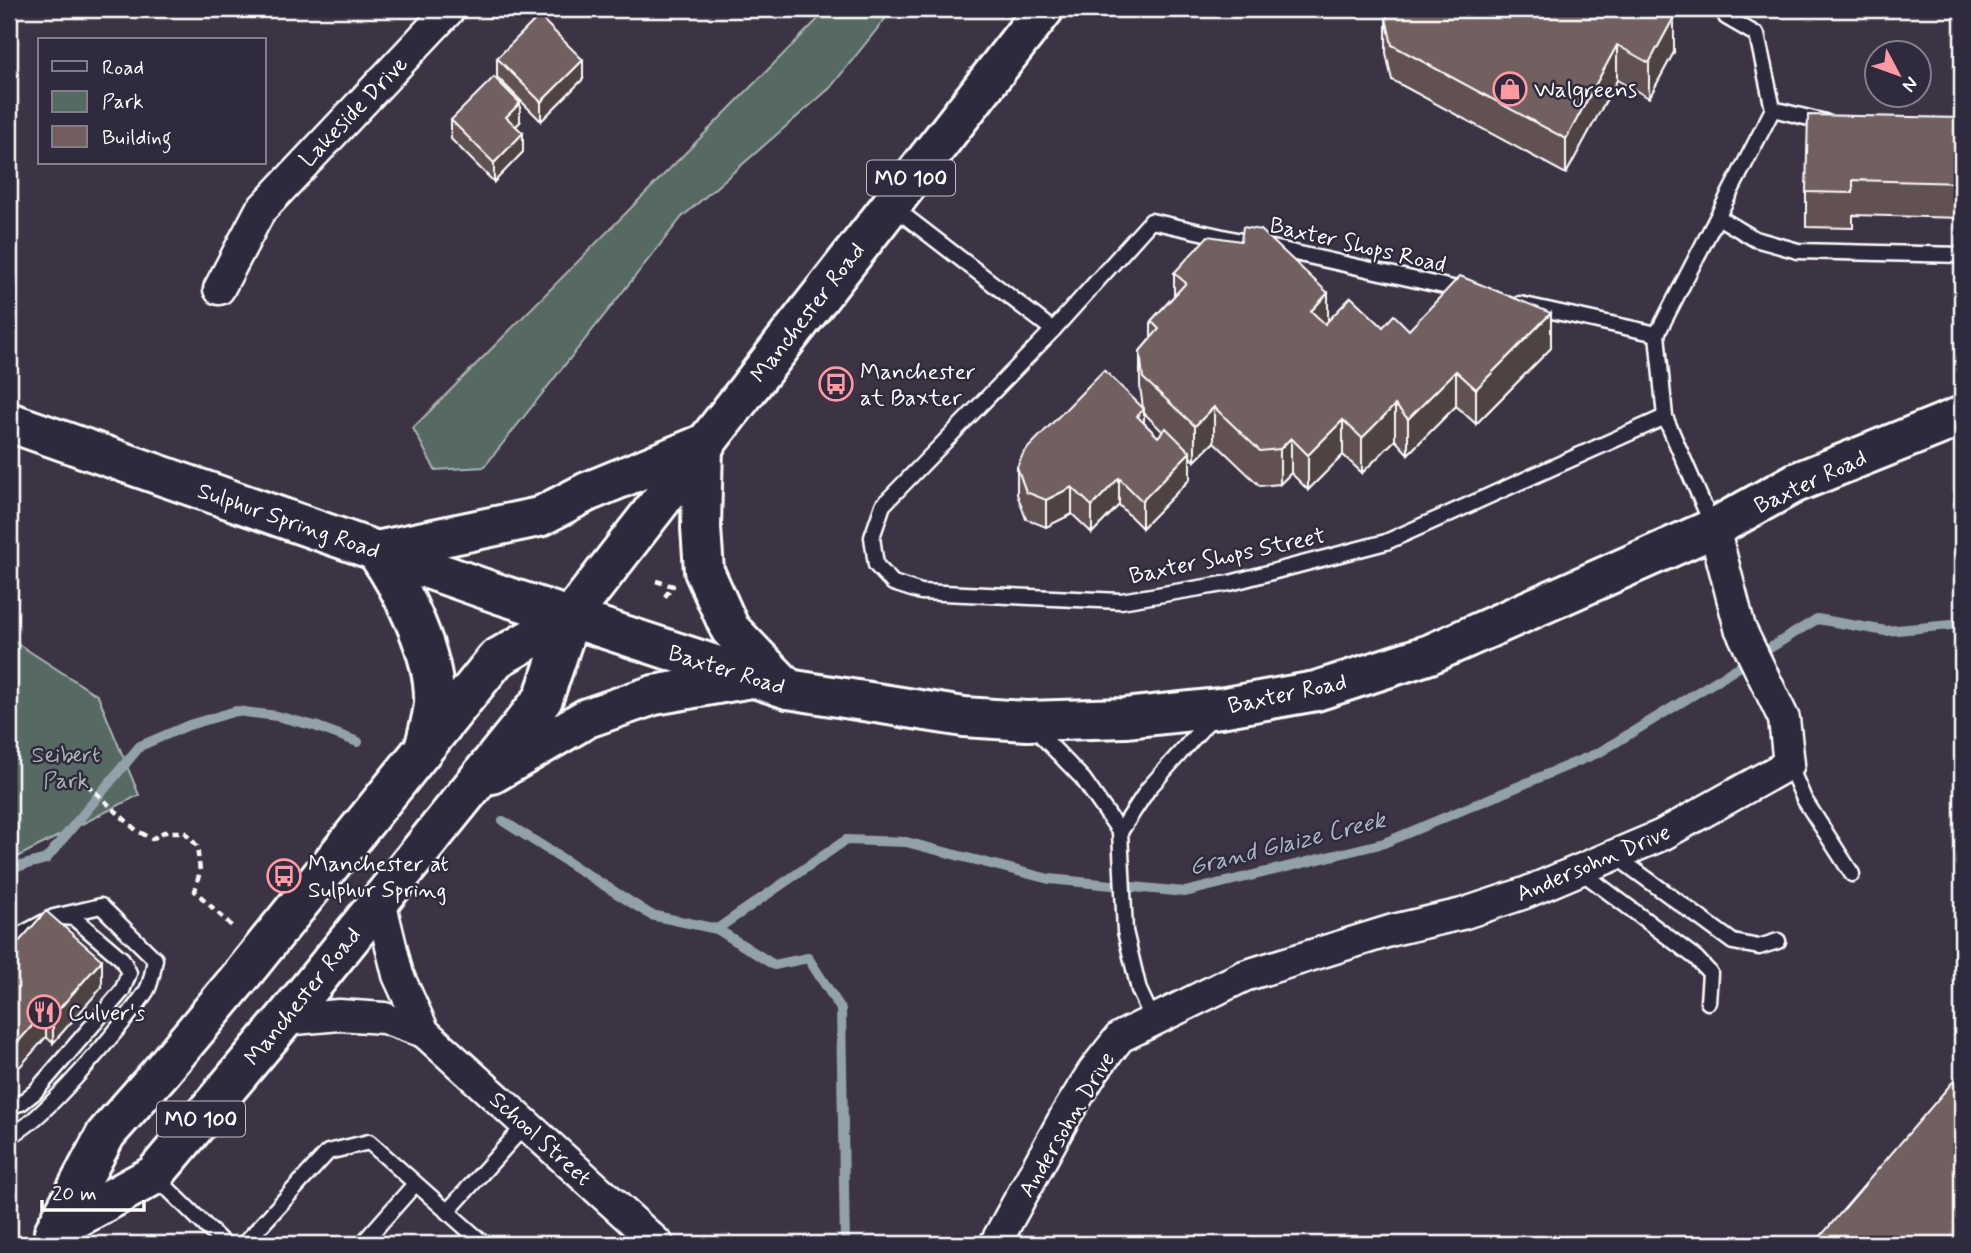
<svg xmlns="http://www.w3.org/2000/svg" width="1971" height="1253" font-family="Mynerve,sans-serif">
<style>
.green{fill:#566a64;stroke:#aab4b2;stroke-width:2}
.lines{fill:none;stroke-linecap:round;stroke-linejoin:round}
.stream{stroke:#92a1aa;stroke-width:10}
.lane-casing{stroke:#fff;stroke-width:19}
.street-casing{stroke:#fff;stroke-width:35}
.secondary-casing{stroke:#fff;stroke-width:44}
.highway-casing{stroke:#fff;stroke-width:44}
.path{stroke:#fff;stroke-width:4.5;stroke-dasharray:7 5;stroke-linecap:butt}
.lane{stroke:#2f2a3d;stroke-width:14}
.street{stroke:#2f2a3d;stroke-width:30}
.secondary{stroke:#2f2a3d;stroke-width:38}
.highway{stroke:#2f2a3d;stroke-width:38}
.wall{fill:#625152;stroke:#fff;stroke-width:2;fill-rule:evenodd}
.shaded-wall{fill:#504242;stroke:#fff;stroke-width:2}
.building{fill:#725e5f;stroke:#fff;stroke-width:2}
.labels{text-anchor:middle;stroke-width:5;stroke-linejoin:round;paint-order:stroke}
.shield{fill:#2f2a3d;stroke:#c1bfc5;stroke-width:2}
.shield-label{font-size:21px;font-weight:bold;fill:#fff}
.poi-label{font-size:23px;fill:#fff;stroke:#2f2a3d;text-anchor:start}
.street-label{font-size:23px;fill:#fff;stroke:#2f2a3d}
.park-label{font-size:23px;fill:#aab4b2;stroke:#2f2a3d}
.water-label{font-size:24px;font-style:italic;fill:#adb8c0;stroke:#2f2a3d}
</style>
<rect width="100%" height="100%" fill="#3c3444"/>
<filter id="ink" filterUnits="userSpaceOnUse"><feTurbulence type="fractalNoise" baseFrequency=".0143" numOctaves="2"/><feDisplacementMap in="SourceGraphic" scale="14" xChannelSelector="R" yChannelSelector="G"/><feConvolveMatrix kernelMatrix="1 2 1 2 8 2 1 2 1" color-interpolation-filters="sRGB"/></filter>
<g filter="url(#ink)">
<g class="green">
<path d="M828,9H893L830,88L682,217L484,467L435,470L413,428Z"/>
<path d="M9,638L98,696L139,795L9,861Z"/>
</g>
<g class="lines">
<g class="stream">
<path d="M503,821L651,915L717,929L846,840L906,842L1049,879L1185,892L1384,843L1600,752L1817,619L1886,631L1962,624"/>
<path d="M9,869L46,859L140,746L189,725L236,711L277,716L315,726L358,742"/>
<path d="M717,929L774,965L808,958L841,1009L845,1244"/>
</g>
<defs>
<g id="lane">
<path d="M1773,109L1825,122"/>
<path d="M892,206L1053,330L1151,221L1466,291"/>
<path d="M1718,217L1755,239L1798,251L1962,255"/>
<path d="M1520,304L1657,334L1665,417L1713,527"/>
<path d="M1053,330L883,505L872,537L876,565L893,583L921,592L1121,601L1230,583L1386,542L1665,417"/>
<path d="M1657,334L1773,109L1757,35L1726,17"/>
<path d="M1032,726L1083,779L1120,832L1125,931L1139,990L1153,1020"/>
<path d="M1789,764L1804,799L1852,874"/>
<path d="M1120,832L1148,789L1213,716"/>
<path d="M1614,855L1733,942L1759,947L1778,941"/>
<path d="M1579,870L1696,958L1710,973L1708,1002"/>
<path d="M9,941L54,917L101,906L155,959C153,969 152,981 147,990C131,1016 33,1133 9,1135"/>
<path d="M9,1106L21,1103L35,1092L122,991L129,973L122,959L74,918L62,917"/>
<path d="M155,1176L224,1244"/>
<path d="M447,1212L526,1124"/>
<path d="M244,1244L328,1152L369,1142L484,1244"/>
<path d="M362,1244L415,1184"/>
</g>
<g id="street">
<path d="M219,289L260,211L450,9"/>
<path d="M380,901L398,975L424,1032L658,1244"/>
<path d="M284,1020L339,1015L384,1018L424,1032"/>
<path d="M995,1244L1066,1115L1094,1070L1120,1037L1244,976L1393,930L1462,914L1525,893L1662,835L1789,764L1784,719L1740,628L1714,528"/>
</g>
<path id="secondary" d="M9,422L502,595L788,689L964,717L1027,721L1125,718L1220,708L1316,691L1430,654L1714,528L1795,483L1962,416"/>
<g id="highway">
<path d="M703,444L701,528L704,571L730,629L788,689"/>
<path d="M425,746C428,732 433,717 434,703C436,655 403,590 376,551L539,517L587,492L701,445"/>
<path d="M492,774L587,718L654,695L751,678"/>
<path d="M56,1229L154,1175L284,1020L543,699L571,616L1044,9"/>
<path d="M54,1232L106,1134L160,1073L241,976L496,659L571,616"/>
</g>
</defs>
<use href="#lane" class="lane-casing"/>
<use href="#street" class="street-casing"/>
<use href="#secondary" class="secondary-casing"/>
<use href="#highway" class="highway-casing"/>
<g class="path">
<path d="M656,581L673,586L663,599"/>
<path d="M78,776L136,830L152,839L164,832H185L197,846L200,871L195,891L234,928"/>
</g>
<use href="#lane" class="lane"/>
<use href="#street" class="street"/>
<use href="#secondary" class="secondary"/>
<use href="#highway" class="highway"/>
</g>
<g class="wall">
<path d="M1391,9L1674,52L1649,98L1617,80L1566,174L1392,80L1386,53V18Z"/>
<path d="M497,58L583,79L541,121L497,77Z"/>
<path d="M1962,118V218L1853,215V228L1806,227V192Z"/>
<path d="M451,120L520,122L516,126L523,152L494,182L451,139Z"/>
<path d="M1174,273L1328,321L1409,330L1551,348L1476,424L1456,406L1408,454L1395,440L1362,473L1343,455L1308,490L1291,473L1280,484L1260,486L1214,442L1195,461L1190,457V479L1142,528L1119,505L1092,533L1072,514L1046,527L1026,519L1017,494V467L1143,408L1140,386V351L1151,338V321L1174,296ZM1144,413L1163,432L1158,437L1144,423Z"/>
<path d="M9,953L102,987L53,1043L46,1037Z"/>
</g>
<g class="shaded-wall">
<path d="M1674,17V52L1649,98V63Z"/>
<path d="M1617,45V80L1566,174V139Z"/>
<path d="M583,60V79L541,121V102Z"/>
<path d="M520,103V122L506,136V117Z"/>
<path d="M523,133V152L494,182V163Z"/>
<path d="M1328,293V328L1311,311Z"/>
<path d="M1551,313V348L1476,424V389Z"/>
<path d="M1456,371V406L1408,454V419Z"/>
<path d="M1395,405V440L1362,473V438Z"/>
<path d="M1214,407V442L1195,461V426Z"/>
<path d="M1144,409V436L1137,416Z"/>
<path d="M1343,420V455L1308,490V455Z"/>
<path d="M1291,438V473L1280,484V449Z"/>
<path d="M1190,452V479L1142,528V501Z"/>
<path d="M1119,478V505L1092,533V506Z"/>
<path d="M1072,487V514L1046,527V500Z"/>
<path d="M102,960V987L53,1043V1016Z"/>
<path d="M46,1010V1037L9,1079V1052Z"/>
</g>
<g class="building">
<path d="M1391,9H1658L1674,17L1649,63L1617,45L1566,139L1392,45L1386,18Z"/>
<path d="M539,16L583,60L541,102L497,58Z"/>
<path d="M494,77L520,103L506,117L523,133L494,163L451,120Z"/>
<path d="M1808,115L1962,118V183L1853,180V193L1806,192Z"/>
<path d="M1243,227L1261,230L1328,293L1311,311L1325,324L1351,297L1383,327L1394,315L1409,330L1460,276L1551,313L1476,389L1456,371L1408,419L1395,405L1362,438L1343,420L1308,455L1291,438L1280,449L1260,451L1214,407L1195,426L1143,378L1140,351L1159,329L1151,321L1186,283L1174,273L1208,236L1241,241Z"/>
<path d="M1104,370L1144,409L1137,416L1158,437L1166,428L1190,452L1142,501L1119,478L1092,506L1072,487L1046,500L1026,492L1017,467L1024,452Z"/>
<path d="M46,911L102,960L53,1016L46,1010L9,1052V953Z"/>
<path d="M1962,1071V1244H1814Z"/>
</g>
</g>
<defs>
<symbol id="shop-ring" viewBox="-11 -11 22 22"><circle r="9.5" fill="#2f2a3d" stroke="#ff9aa2" stroke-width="1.5"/><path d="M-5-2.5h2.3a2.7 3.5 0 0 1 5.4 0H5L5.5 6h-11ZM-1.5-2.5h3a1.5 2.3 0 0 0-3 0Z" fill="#ff9aa2"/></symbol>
<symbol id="bus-ring" viewBox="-11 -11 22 22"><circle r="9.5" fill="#2f2a3d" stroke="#ff9aa2" stroke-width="1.5"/><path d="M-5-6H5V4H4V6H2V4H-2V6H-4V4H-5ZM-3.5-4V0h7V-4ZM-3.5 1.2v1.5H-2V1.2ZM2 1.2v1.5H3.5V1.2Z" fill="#ff9aa2"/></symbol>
<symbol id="restaurant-ring" viewBox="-11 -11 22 22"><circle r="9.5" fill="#2f2a3d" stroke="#ff9aa2" stroke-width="1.5"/><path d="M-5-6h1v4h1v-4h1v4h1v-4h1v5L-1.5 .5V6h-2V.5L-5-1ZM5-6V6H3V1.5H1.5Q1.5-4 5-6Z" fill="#ff9aa2"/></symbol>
</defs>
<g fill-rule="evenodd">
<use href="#shop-ring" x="1491" y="70" width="38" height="38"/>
<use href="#bus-ring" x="817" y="365" width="38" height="38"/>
<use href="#bus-ring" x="265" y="857" width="38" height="38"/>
<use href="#restaurant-ring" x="25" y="993" width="38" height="38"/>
</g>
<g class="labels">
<g class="shield">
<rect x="867" y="160.5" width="88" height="35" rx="5"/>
<rect x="157" y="1101.5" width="88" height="35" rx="5"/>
</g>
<g class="shield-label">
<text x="911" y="185">MO 100</text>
<text x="201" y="1126">MO 100</text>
</g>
<g class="poi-label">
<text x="1534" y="97">Walgreens</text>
<text x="860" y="379">Manchester<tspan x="860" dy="26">at Baxter</tspan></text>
<text x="308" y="871">Manchester at<tspan x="308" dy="26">Sulphur Spring</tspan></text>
<text x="68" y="1020">Culver's</text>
</g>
<g class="street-label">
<text transform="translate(353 111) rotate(-46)" y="8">Lakeside Drive</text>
<text transform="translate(1358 244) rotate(13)" y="8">Baxter Shops Road</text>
<text transform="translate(807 312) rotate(-52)" y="8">Manchester Road</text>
<text transform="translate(1810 481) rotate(-25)" y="8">Baxter Road</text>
<text transform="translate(289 520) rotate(19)" y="8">Sulphur Spring Road</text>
<text transform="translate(1227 555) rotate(-12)" y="8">Baxter Shops Street</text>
<text transform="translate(727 669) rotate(17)" y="8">Baxter Road</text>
<text transform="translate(1287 693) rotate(-12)" y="8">Baxter Road</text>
<text transform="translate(1593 862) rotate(-23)" y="8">Andersohn Drive</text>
<text transform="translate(302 996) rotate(-51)" y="8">Manchester Road</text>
<text transform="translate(1066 1124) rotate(-59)" y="8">Andersohn Drive</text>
<text transform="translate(541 1138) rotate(42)" y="8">School Street</text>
</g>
<g class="park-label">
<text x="66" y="762">Seibert<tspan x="66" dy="26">Park</tspan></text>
</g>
<g class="water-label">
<text transform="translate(1287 843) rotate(-14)" y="8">Grand Glaize Creek</text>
</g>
</g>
<rect width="1971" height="1253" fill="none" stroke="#2f2a3d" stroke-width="35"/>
<rect x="18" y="18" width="1936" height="1218" fill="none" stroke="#fff" stroke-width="2.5" filter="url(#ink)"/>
<rect x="38" y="38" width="228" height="126" fill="#2f2a3d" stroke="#827f8b" stroke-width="2"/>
<rect x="52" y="61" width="35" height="10" fill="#2f2a3d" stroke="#827f8b" stroke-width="2"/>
<text x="102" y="74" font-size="21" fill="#ffffff">Road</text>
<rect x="52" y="91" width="35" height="21" fill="#566a64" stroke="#827f8b" stroke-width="2"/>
<text x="102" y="108" font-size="21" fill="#ffffff">Park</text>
<rect x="52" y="126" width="35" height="21" fill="#725e5f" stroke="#827f8b" stroke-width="2"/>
<text x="102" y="144" font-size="21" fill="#ffffff">Building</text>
<g transform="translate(1898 74) rotate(131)"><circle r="33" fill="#2f2a3d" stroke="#827f8b" stroke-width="2"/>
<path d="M0-5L12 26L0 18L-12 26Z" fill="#ff9aa2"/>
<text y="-10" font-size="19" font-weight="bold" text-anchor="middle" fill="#ffffff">N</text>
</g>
<path d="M42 1200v10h102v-10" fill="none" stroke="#ffffff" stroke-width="3.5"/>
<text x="52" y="1200" font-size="21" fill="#ffffff" stroke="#2f2a3d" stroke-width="5" paint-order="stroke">20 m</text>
</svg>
